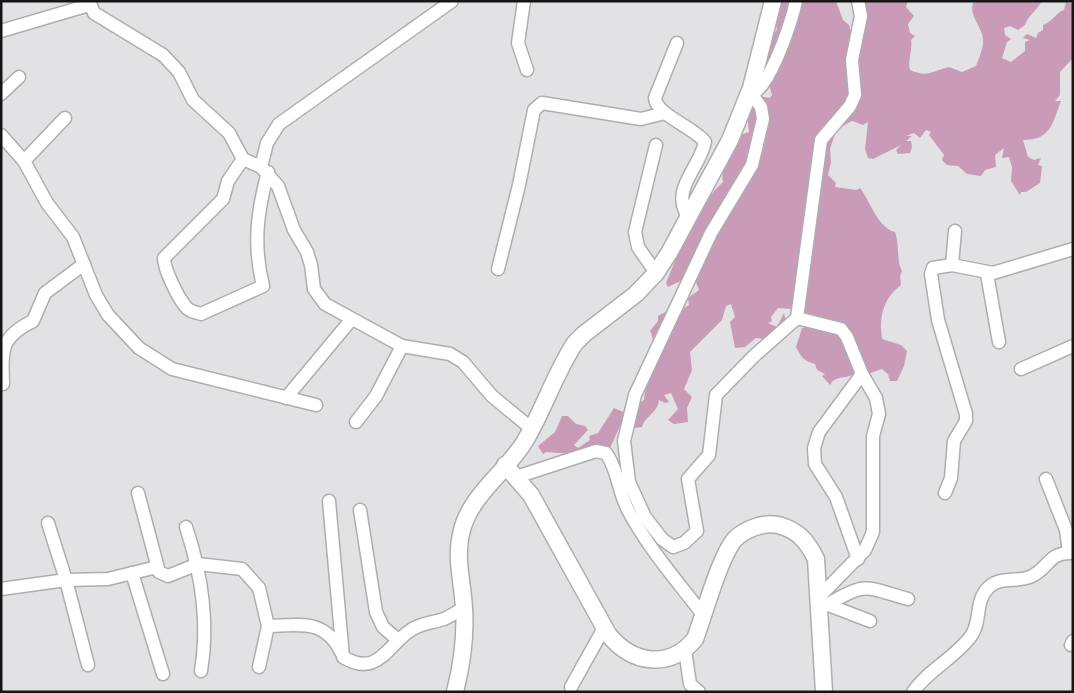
<svg xmlns="http://www.w3.org/2000/svg" width="1074" height="693" font-family="Spectral,serif">
<style>
.forest{fill:#c99bb7}
.lines{fill:none;stroke-linecap:round;stroke-linejoin:round}
.minor-casing{stroke:#aeadb0;stroke-width:15}
.major-casing{stroke:#aeadb0;stroke-width:19}
.minor{stroke:#fff;stroke-width:12}
.major{stroke:#fff;stroke-width:16}
</style>
<rect width="100%" height="100%" fill="#e2e1e4"/>
<path class="forest" d="M775,1H836L843,20L849,25L851,32L855,30L852,24L854,15L858,16L866,1H908L906,7L914,16L908,24L910,33L915,36L911,40C913,50 907,62 910,70C928,78 932,71 949,67L962,72L976,66C979,58 984,47 983,39C982,26 967,14 974,1H1042C1037,10 1027,17 1025,25L1018,30L1010,26L1004,28L1005,35L1011,39L1007,42L1002,58L1011,62L1025,51V42L1030,40L1023,38L1027,34L1036,38L1038,33L1043,30V25C1055,20 1055,13 1064,10L1066,2L1072,4L1073,58L1060,72V95L1055,101H1061C1052,124 1051,140 1023,140L1028,157L1034,160L1041,158L1038,165L1042,166L1040,183L1026,192H1021L1020,195L1011,181L1012,167L1009,157L1002,158L1004,148L995,155L996,167L985,170L981,176L967,174L958,166L947,165L942,160L944,155L929,135L931,132L926,130L920,138L914,133L906,136H912L906,141H911L912,147L910,153L898,154L896,150L901,145L873,159L868,158L865,149L868,122L863,125L852,121L841,127L835,134L830,149L831,162L828,175L836,183L835,187L857,190L860,188C870,201 878,228 895,232C900,246 896,260 902,271L900,276L901,285C882,299 879,319 882,339L901,345L907,351L904,366L897,381H890L888,374L882,369L867,374L856,373C846,380 836,374 830,385L822,376L825,374L817,370L815,364C804,361 801,357 796,347L802,328L806,327L805,318L792,309L778,308L771,317L772,321L768,323L777,327L784,313L786,322L776,336L770,333L764,339L756,338L745,347L735,348L730,322L735,317L731,304L726,306L722,320L690,352L692,370L684,389L692,397L687,408L688,422L674,424L668,420L678,409L671,393L664,395L669,402L665,403L659,400C658,413 645,416 642,427L634,428L632,425L620,426L610,448L605,446L607,454L585,455L546,452L543,454L538,446L555,432L562,416H568L576,424L585,426L588,430L574,445L578,448L590,440L589,436L598,433L614,408L623,412L644,400L646,386L656,367C652,360 656,342 650,331L658,321V316L671,309L677,312L689,305L688,298L699,290L695,279L689,277L668,287L666,283C681,247 694,208 723,182C720,166 729,151 735,137L749,132L747,113L760,96L770,98L772,95L767,78L762,81L769,42L777,29L772,11Z"/>
<g class="lines">
<defs>
<g id="minor">
<path d="M89,1L94,13L163,55L179,72L193,100L229,133L243,159L261,167L278,186L294,230L307,252L311,265L314,289L325,304L402,346L450,354L463,362L492,396L532,429"/>
<path d="M524,1L518,43L527,70"/>
<path d="M1,31L89,5"/>
<path d="M677,43L655,98C656,115 694,127 705,142C699,170 669,190 689,218"/>
<path d="M1,94L19,77"/>
<path d="M752,95L761,107L763,119L752,165L711,233L635,395L624,441L629,482L645,517L662,539L673,547L684,543L697,531L688,479L709,455L716,395L754,356L797,318L821,140L850,106L855,95L852,60L861,16L858,1"/>
<path d="M749,99C753,94 758,90 762,85C776,66 791,24 796,1"/>
<path d="M1,135L24,161L47,203L73,237L96,295L108,315L139,348L172,369L316,405"/>
<path d="M243,159L228,181L223,199L164,258C164,269 178,298 186,307C190,312 195,312 201,314L263,286C253,245 257,212 268,172"/>
<path d="M24,161L65,118"/>
<path d="M261,167L267,143L279,124L452,1"/>
<path d="M952,265L993,273L1073,249"/>
<path d="M498,269L519,185L534,110L542,103L641,119L665,113"/>
<path d="M656,273L638,247L635,232L656,145"/>
<path d="M987,274L999,342"/>
<path d="M797,318L841,329L847,337L862,374L876,398L879,414L873,436V532L865,550L819,597"/>
<path d="M1021,369L1073,346"/>
<path d="M3,384C2,350 0,337 33,321L45,293L84,264"/>
<path d="M286,398L351,320"/>
<path d="M356,422L376,396L402,346"/>
<path d="M516,477L596,451L606,453C618,470 618,491 628,510C648,548 678,582 704,616"/>
<path d="M1046,479L1066,530L1069,552"/>
<path d="M138,493L159,572L168,576L198,564L242,569L259,588L268,626L259,667"/>
<path d="M945,493L951,478L954,441L966,421V414L938,320L931,274L933,268L952,265L955,231"/>
<path d="M329,501L343,657C378,678 386,646 411,630C421,623 432,623 444,619C451,616 458,611 464,608"/>
<path d="M360,510L376,612L383,627L398,640"/>
<path d="M48,523L66,580L88,665"/>
<path d="M186,527C201,572 209,623 201,671"/>
<path d="M858,559L836,497L815,464L814,448L819,432L862,374"/>
<path d="M132,573L163,674"/>
<path d="M1,589L66,580L108,579L157,567"/>
<path d="M823,603L870,621"/>
<path d="M827,605C866,581 866,587 908,599"/>
<path d="M268,626C301,625 325,619 341,652"/>
<path d="M1071,645L1073,641"/>
<path d="M685,650L690,684L699,692"/>
<path d="M571,687L604,628"/>
<path d="M913,692C928,670 955,658 971,636C982,621 974,601 989,587C1000,576 1018,583 1032,576C1050,567 1048,552 1073,553"/>
</g>
<g id="major">
<path d="M505,465L531,495L608,634C632,664 669,670 695,639C704,615 720,556 735,539C745,529 764,522 778,525C798,530 807,541 816,559L824,692"/>
<path d="M455,692C462,664 466,638 464,609C463,584 455,559 461,534C469,495 506,473 525,441C544,409 555,373 575,343L584,334L636,294L656,273L669,253L730,140L751,88L773,1"/>
</g>
</defs>
<use href="#minor" class="minor-casing"/>
<use href="#major" class="major-casing"/>
<use href="#minor" class="minor"/>
<use href="#major" class="major"/>
</g>
<rect width="1074" height="693" fill="none" stroke="#151516" stroke-width="5"/>
</svg>
